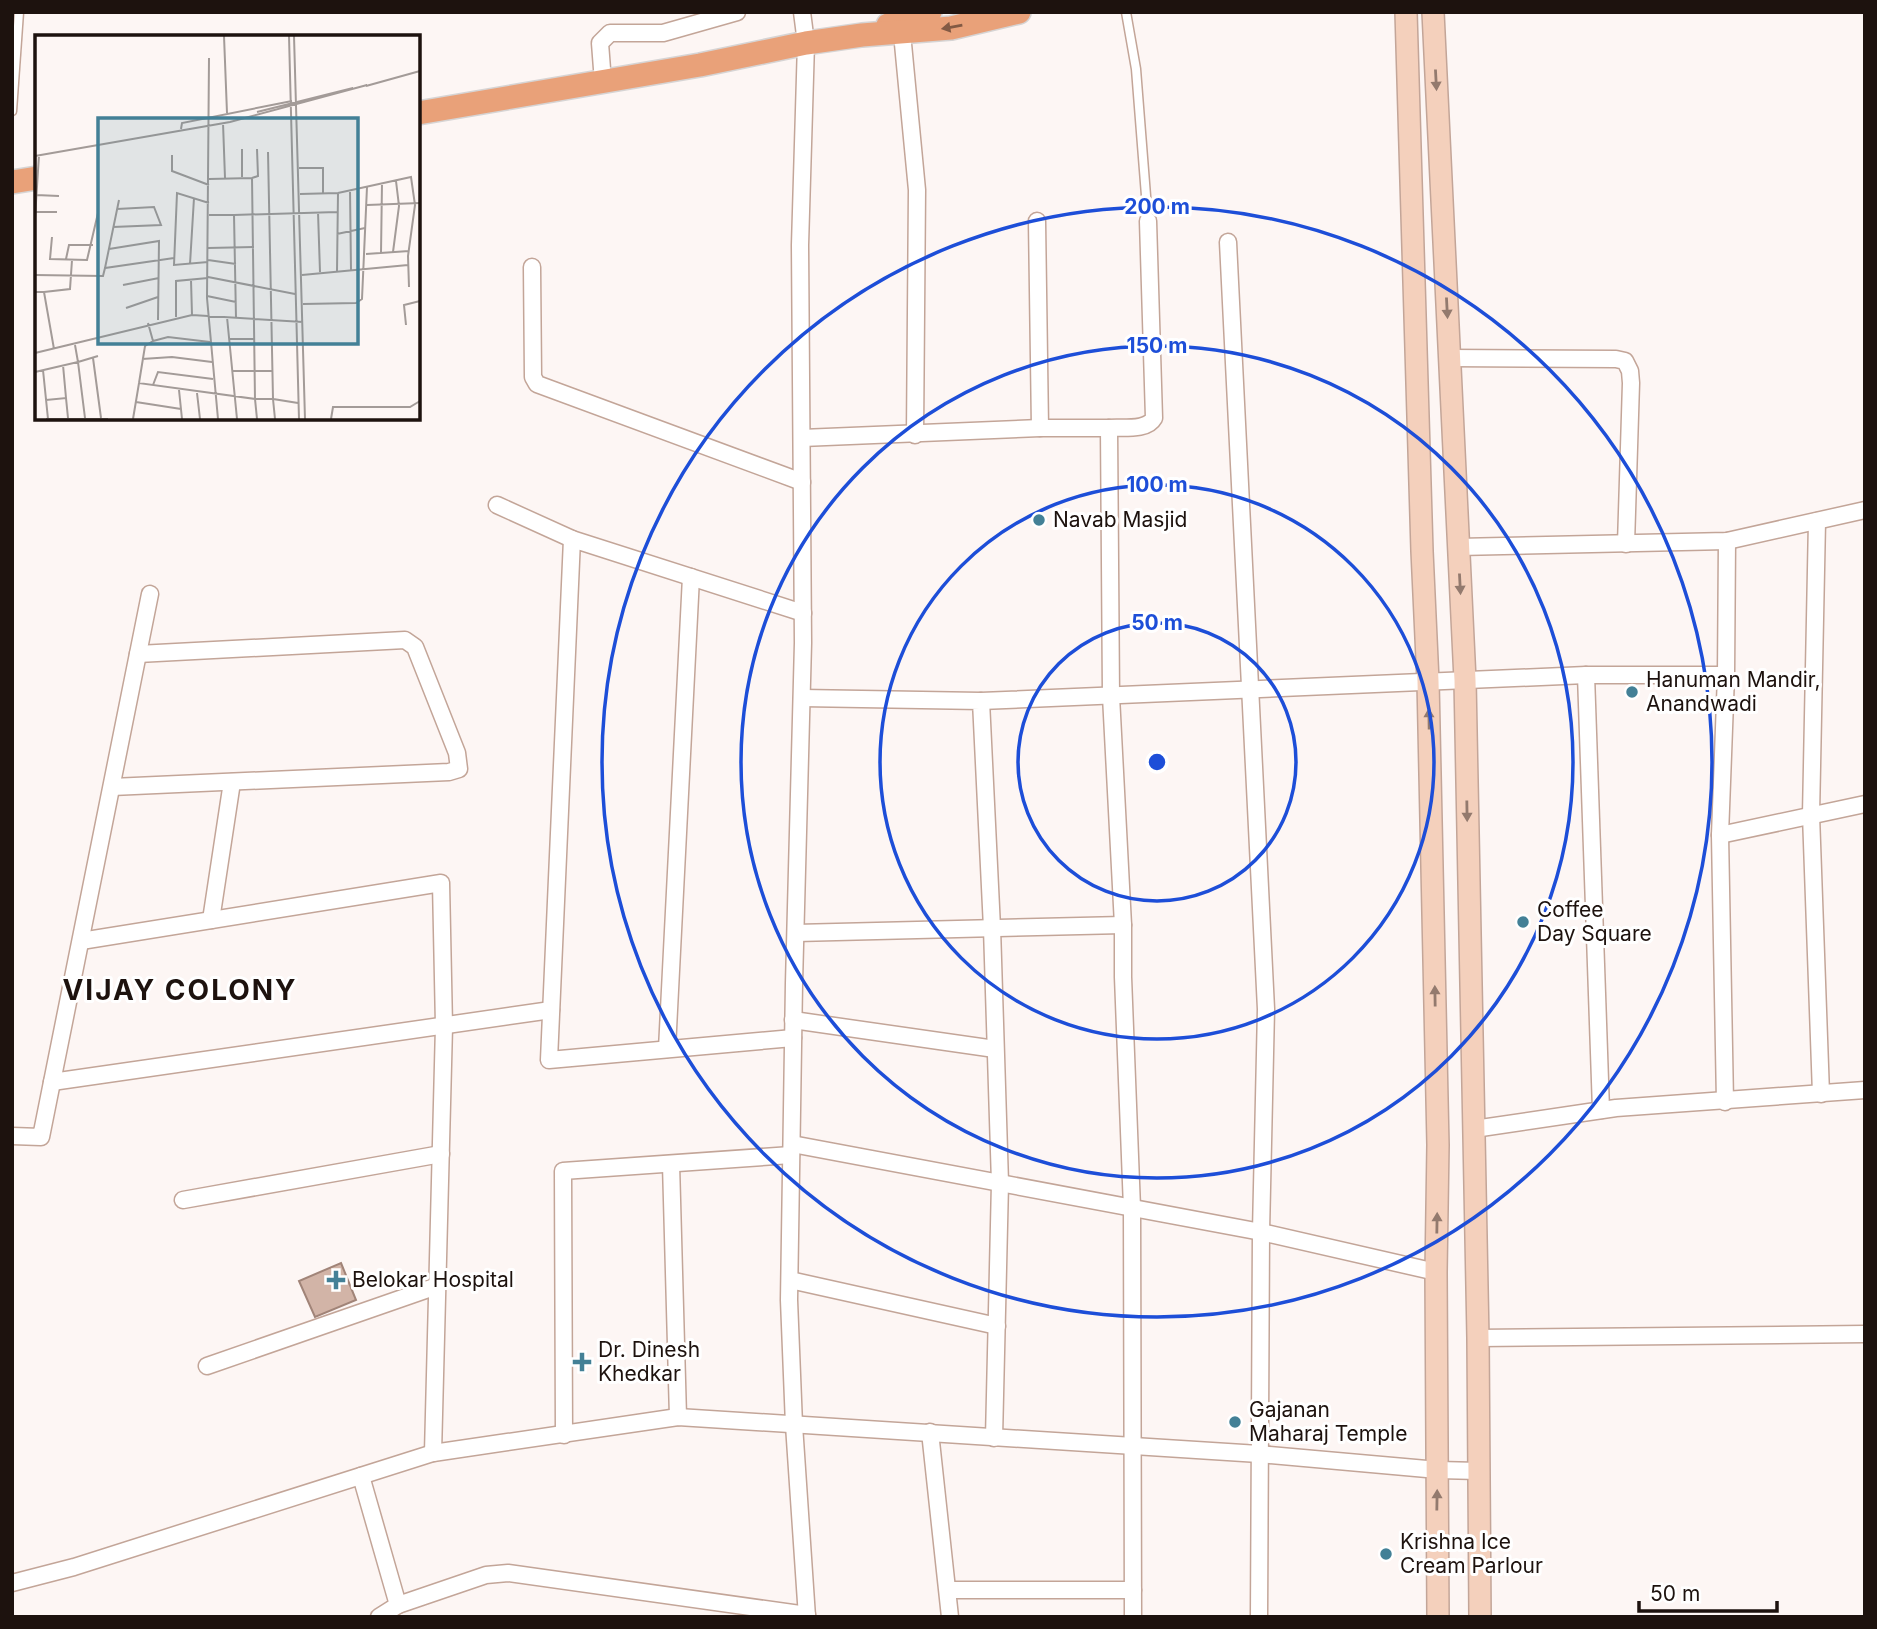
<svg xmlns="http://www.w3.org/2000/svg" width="1877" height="1629" font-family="Inter,sans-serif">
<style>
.building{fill:#d2b4a7;stroke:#a18478;stroke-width:2}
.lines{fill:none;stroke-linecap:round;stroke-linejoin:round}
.service-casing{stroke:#c3a598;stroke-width:11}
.minor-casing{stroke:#c3a598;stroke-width:19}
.secondary-casing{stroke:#c3a598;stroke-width:24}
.primary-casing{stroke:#d6d4d4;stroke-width:26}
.service{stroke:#fff;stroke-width:8}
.minor{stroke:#fff;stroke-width:16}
.secondary{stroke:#f4d0bc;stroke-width:21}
.primary{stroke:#e9a179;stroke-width:23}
.oneway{fill:#835a44}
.oneway2{fill:#937a6e}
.ring{fill:none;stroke:#1d4ed8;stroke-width:3.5}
.poi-dot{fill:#438096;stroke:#fff;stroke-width:2.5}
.labels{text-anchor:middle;stroke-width:6;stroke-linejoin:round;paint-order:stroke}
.poi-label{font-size:21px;fill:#1d120e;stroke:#fff;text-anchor:start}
.district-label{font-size:28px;font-weight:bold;letter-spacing:2px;fill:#1d120e;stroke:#fff}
.inset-road{fill:none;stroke:#a39b98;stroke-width:2}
.view{fill:#438096;fill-opacity:0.15;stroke:#438096;stroke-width:3.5}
.inset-edge{fill:none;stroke:#1d120e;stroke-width:3.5}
.centre{fill:#1d4ed8;stroke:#fff;stroke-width:3.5}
.ring-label{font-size:21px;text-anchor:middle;font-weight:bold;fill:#1d4ed8;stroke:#fff;stroke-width:6;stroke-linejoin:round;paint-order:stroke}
</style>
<rect width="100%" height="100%" fill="#fdf6f4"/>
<path class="building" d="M341,1263L356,1300L315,1317L299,1281Z"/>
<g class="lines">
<defs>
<g id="service">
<path d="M1126,12L1136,69L1148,221"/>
<path d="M12,111L19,12"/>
</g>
<g id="minor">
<path d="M802,12L806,43L800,245L803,643L794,983L789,1300L794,1425L807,1617"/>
<path d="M901,23L917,190L915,435"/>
<path d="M603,82L600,43L610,33H663L737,12"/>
<path d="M1037,221L1040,428"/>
<path d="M1228,242L1266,1009L1261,1232L1259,1617"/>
<path d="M532,267L533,377L537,384L802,482"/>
<path d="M1449,358L1616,359L1625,361L1630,371L1631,383L1626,544"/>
<path d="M1109,428C1123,427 1147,431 1154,418L1148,221"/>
<path d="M802,438L1040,428H1109L1111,696L1123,925V977L1132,1208L1133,1617"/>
<path d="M497,505L572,539"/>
<path d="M1817,521L1811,815L1821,1094"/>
<path d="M1458,547L1727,541L1865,510"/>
<path d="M150,594L52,1082L551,1010"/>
<path d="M1586,675L1601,1110"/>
<path d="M802,698L981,701L992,928L1000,1183L994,1438"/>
<path d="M981,701L1586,675H1726"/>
<path d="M112,787L449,772L459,769L457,753L415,647L405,640L138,654"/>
<path d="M1720,835L1865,804"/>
<path d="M211,920L232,782"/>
<path d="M796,933L1123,925"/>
<path d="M81,941L441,883L444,1026L433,1453"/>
<path d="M793,1020L995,1049"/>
<path d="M793,1038L549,1060L572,539L803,613"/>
<path d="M667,1049L691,577"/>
<path d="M1725,1102L1720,835L1726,675L1727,541"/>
<path d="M1474,1129L1616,1108L1865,1090"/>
<path d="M12,1136L41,1137L52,1082"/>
<path d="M792,1144L1261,1232L1436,1272"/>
<path d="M671,1164L678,1417"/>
<path d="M183,1200L441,1154"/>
<path d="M790,1280L997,1326"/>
<path d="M1478,1338L1865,1334"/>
<path d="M207,1366L437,1286"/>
<path d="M930,1432L950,1617"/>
<path d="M564,1435L563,1171L791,1155"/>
<path d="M361,1476L398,1605L379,1617"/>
<path d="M12,1583L74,1567L433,1453L678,1417L1259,1454L1438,1470L1479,1471"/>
<path d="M948,1590H1133"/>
<path d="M398,1605L486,1575L508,1573L807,1615"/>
</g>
<g id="secondary">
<path d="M1406,12L1422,551L1428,681L1438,1145L1436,1272L1438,1617"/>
<path d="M1433,12L1465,680L1478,1338L1480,1617"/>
</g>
<g id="primary">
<path d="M888,25L930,12"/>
<path d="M418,113L700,65L806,43L862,35L951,28L1019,12"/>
<path d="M12,182L37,178"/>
</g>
</defs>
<use href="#service" class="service-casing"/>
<use href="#minor" class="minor-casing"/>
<use href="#secondary" class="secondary-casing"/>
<use href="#primary" class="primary-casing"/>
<use href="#service" class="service"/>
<use href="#minor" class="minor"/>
<use href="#secondary" class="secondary"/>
<use href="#primary" class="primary"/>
</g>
<defs><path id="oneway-solid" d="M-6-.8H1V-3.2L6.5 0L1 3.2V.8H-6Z" transform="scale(1.75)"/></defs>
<use class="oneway" href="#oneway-solid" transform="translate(952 27) rotate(170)"/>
<g class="oneway2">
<use href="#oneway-solid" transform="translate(1436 80) rotate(87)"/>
<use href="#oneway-solid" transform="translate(1447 308) rotate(87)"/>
<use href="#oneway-solid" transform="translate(1460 584) rotate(87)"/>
<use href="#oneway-solid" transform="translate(1429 719) rotate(-91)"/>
<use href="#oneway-solid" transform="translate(1467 811) rotate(89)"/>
<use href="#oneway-solid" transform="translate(1435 996) rotate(-91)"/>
<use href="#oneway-solid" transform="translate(1437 1223) rotate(-89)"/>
<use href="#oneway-solid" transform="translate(1437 1500) rotate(-89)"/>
</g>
<g class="ring">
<circle cx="1157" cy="762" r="139"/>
<circle cx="1157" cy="762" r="277"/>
<circle cx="1157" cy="762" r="416"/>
<circle cx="1157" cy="762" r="555"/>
</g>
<g class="poi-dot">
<circle cx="1039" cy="520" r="7"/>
<circle cx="1632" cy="692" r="7"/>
<circle cx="1523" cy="922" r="7"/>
<path d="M332.5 1269.5h7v7h7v7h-7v7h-7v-7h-7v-7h7z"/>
<path d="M578.5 1351.5h7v7h7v7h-7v7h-7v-7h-7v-7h7z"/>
<circle cx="1235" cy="1422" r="7"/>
<circle cx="1386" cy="1554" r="7"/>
</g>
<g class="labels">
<g class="poi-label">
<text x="1053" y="527">Navab Masjid</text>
<text x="1646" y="687">Hanuman Mandir,<tspan x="1646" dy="24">Anandwadi</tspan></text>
<text x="1537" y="917">Coffee<tspan x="1537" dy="24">Day Square</tspan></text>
<text x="352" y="1287">Belokar Hospital</text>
<text x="598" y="1357">Dr. Dinesh<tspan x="598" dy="24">Khedkar</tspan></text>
<text x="1249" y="1417">Gajanan<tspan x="1249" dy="24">Maharaj Temple</tspan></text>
<text x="1400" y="1549">Krishna Ice<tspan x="1400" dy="24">Cream Parlour</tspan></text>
</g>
<g class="district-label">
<text x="180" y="1000">VIJAY COLONY</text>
</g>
</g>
<g transform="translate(35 35)">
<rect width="385" height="385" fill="#fdf6f4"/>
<path class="inset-road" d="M189,1L192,78M254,1L264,384M259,1L270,384M174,23L172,263L183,384M331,51L385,36M222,77L318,53M188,88L190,143M146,94L147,88L257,66M207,114V142M137,120V136L174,150M0,121L195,87L332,50M264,133H288V159M217,143L223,141L222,114M174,144L217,143L220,364H238L233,117M315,155L316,235M265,159L303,158L376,142L380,170L373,221L374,252M1,160L24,161M84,165L70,233L139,223M332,170L385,168M0,177H22M283,177L285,237M174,180H199L201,283M199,180L302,177M0,183L4,120M78,192L126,190L119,172L82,174M302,199L330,193M17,202L15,224L52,225L63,178M173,213L219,212M74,214L124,206L123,285M358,217L364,171L361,146M346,218L347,148M331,219L374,216M31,224L34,210H58M173,225L201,229M173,227L139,230L142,158L174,168M155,229L159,163M302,236L303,158M0,240L68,241L70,233M267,240L373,230M173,242L260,259M156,245L157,280M88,250L124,243M0,257H9L19,314M9,257L35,254L37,225M172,261L201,267M268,269L321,268L327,264L332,152M91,273L123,262M141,282V246L173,243M192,282L202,384M371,290L369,270L385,266M194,304H220M118,306L133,302L175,307M0,318L157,280L268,287M58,323L66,383M107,324L137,322L177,327M28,330L31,363M8,335L13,384M197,336H237M0,337L43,327L40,310M104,348L110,311L118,306L113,288M118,350L123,337L178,344M144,355L147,384M162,358L165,384M11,365L31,363L33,383M101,367L146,374M50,383L43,327L63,321M11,384H73M98,384L104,348L220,364L222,384M240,384L238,364L263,368M296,384L298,372H375L385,366"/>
<path class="view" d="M63,83H323V309H63Z"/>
<rect width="385" height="385" class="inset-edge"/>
</g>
<circle cx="1157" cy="762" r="10" class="centre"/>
<g class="ring-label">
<text x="1157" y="214">200 m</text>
<text x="1157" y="353">150 m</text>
<text x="1157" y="492">100 m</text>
<text x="1157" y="630">50 m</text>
</g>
<rect width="1877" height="1629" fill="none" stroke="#1d120e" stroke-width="28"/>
<path d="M1639 1601v10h138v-10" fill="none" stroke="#1d120e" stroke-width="3.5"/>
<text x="1650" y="1601" font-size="21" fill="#1d120e" stroke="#ffffff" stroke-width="5" paint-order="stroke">50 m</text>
</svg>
